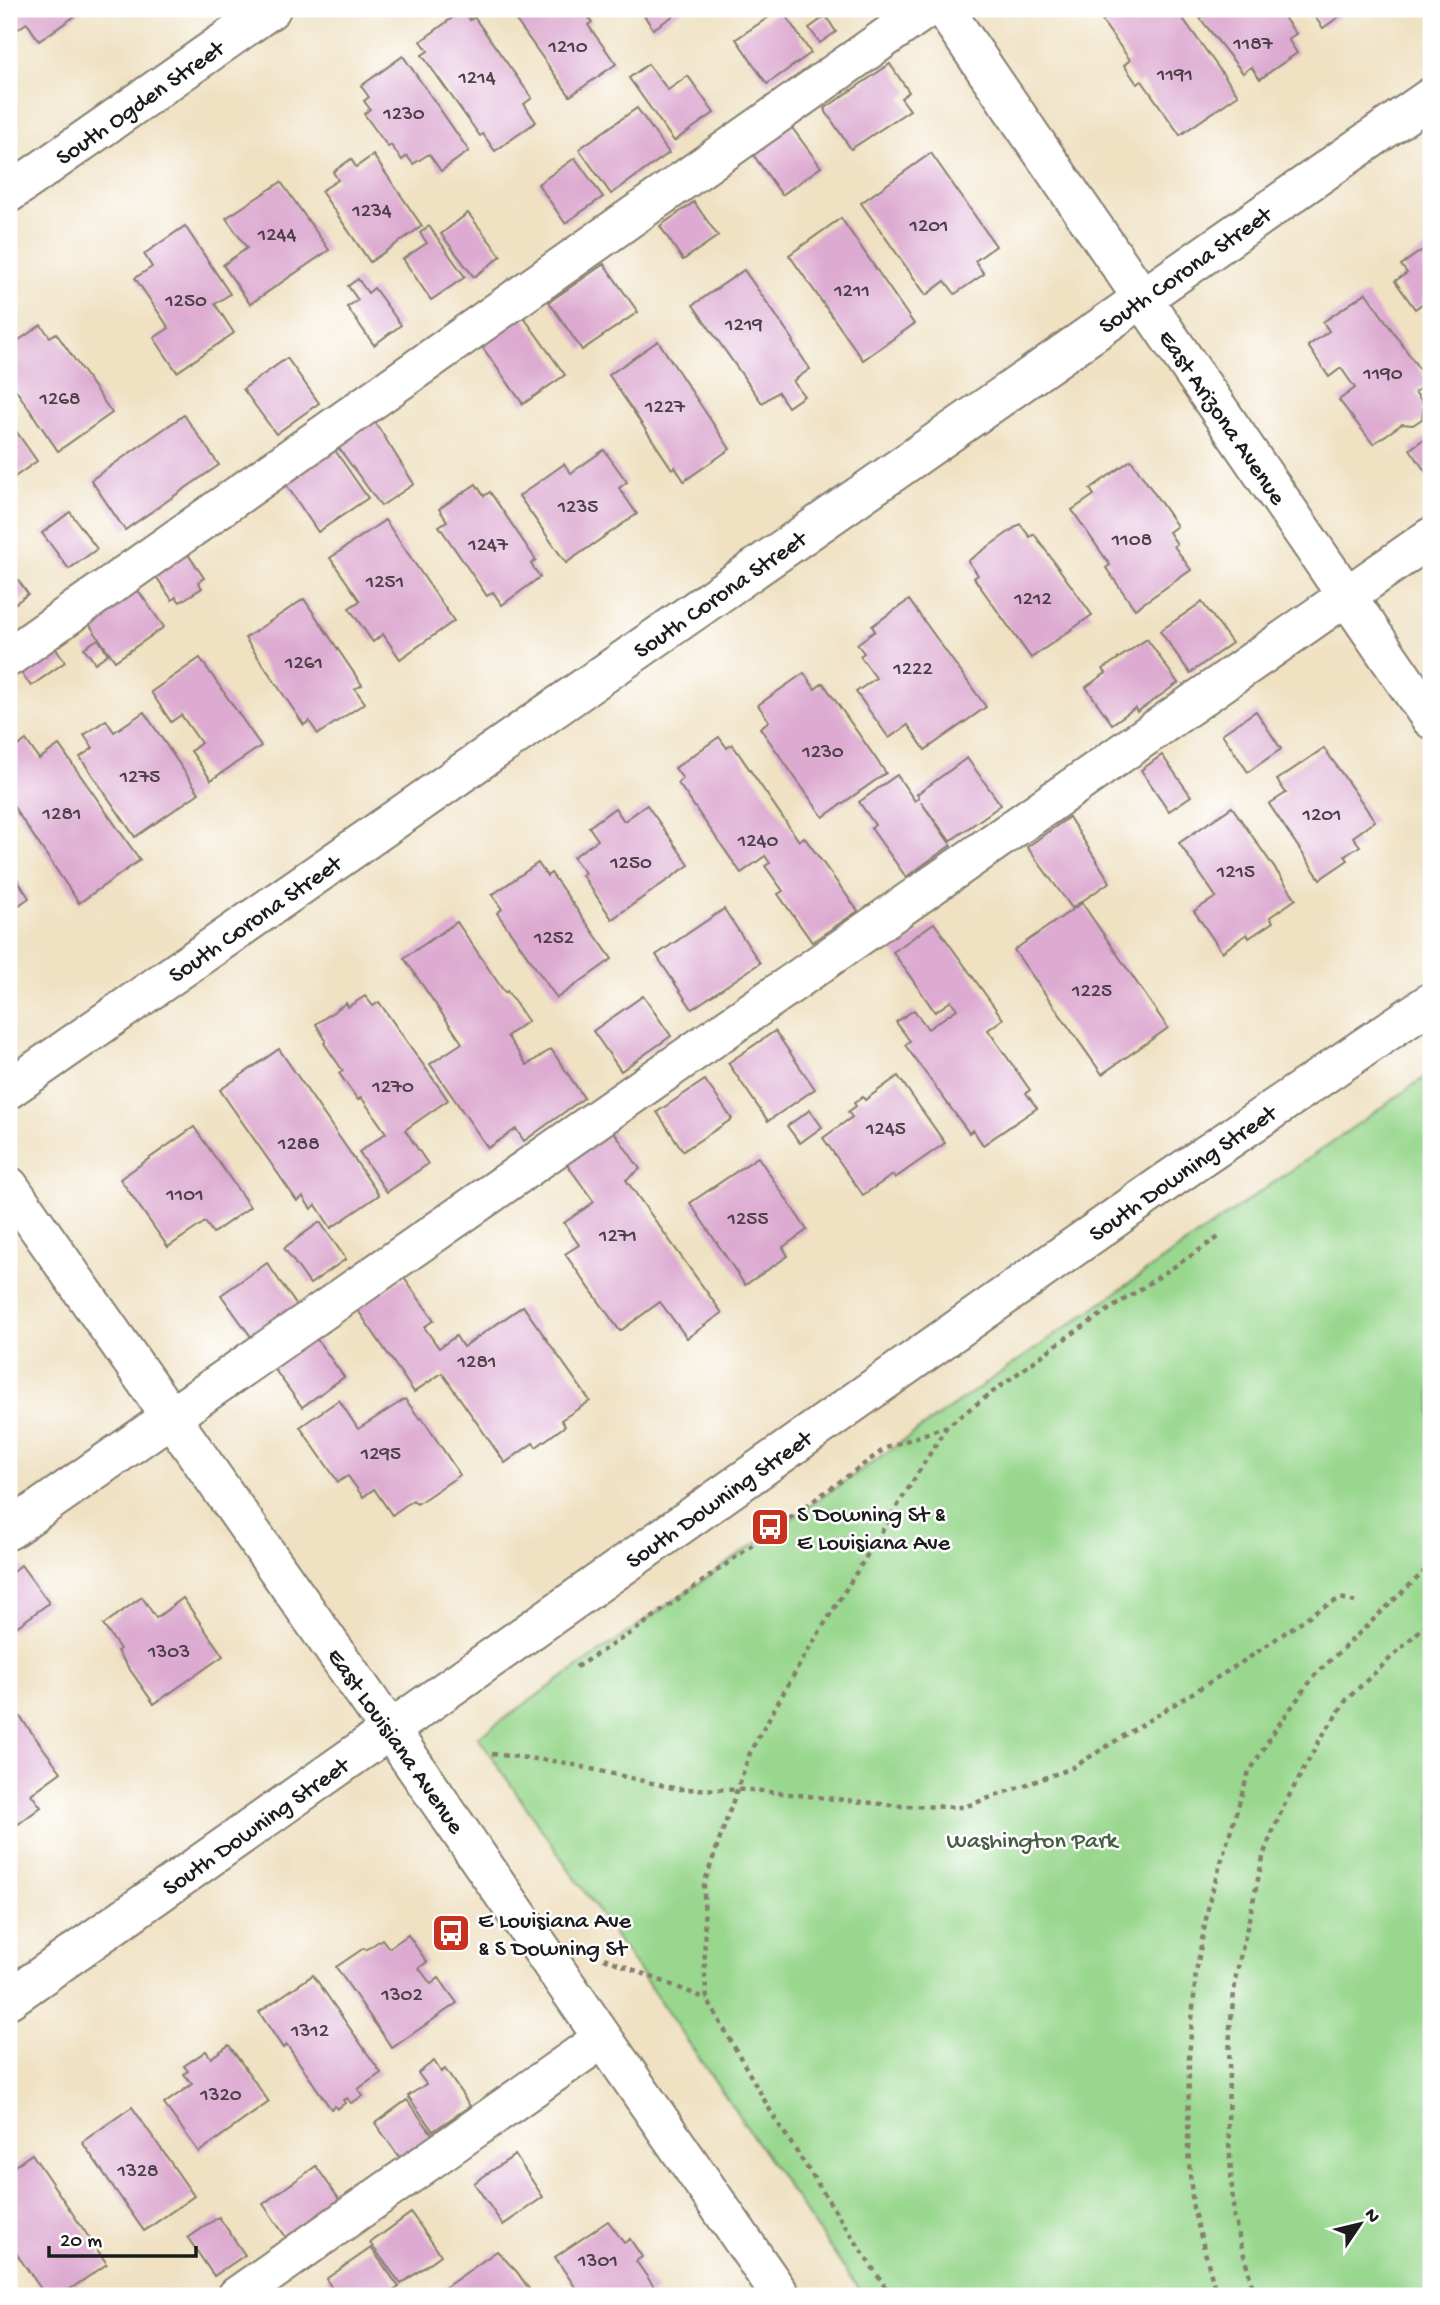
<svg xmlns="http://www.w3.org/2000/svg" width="1440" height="2305" font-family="'Gochi Hand',sans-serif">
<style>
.green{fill:#98d78d;stroke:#5a7a54;stroke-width:2}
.building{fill:#ddabd1}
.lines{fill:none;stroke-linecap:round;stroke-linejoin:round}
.minor-casing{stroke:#867e6f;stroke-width:42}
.major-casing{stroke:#867e6f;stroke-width:42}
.path{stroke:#867e6f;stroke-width:4.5;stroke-dasharray:5 5;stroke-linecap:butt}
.minor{stroke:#fff;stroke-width:38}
.major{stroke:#fff;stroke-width:38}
.labels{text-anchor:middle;stroke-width:5;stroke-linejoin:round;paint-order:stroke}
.number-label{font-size:21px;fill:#4c4049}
.street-label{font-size:24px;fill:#1c1c1c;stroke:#fff}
.poi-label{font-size:24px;fill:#1c1c1c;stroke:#fff;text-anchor:start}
.park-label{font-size:24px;fill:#475d44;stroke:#fff}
</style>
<rect width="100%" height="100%" fill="#fff"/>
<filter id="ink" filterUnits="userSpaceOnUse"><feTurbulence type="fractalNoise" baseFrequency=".0143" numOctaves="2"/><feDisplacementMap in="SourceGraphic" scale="14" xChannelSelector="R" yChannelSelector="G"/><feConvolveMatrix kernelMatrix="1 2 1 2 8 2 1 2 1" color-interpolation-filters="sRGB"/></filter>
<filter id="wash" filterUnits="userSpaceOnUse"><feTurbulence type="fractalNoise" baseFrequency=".00686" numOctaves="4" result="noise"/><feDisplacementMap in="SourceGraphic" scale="28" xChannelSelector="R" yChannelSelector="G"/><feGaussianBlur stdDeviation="1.57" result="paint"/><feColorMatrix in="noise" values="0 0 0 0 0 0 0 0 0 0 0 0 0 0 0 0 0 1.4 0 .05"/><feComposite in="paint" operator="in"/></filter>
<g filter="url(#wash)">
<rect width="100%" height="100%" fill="#efe1c2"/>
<path class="green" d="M1431,1073V2296H863L478,1737Z"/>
<g id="blocks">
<g class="building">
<path d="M9,9H85L39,41L27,23L9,35Z"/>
<path d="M508,9H583L592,22L588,25L616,64L570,96Z"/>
<path d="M640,9H684L653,29Z"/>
<path d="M781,9L811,53L767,84L736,39Z"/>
<path d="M1119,9H1176L1238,95L1180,135L1142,81L1137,84L1124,65L1130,60L1102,21Z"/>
<path d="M1199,9H1278L1296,34L1288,39L1297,53L1260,79L1251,67L1243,73L1200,18L1204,16Z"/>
<path d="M1302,9H1350L1323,28L1312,13L1307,16Z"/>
<path d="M463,10L470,20L474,17L532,98L524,104L536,122L495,151L483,134L480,136L422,55L428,51L421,41Z"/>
<path d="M826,16L836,32L820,43L809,28Z"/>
<path d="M403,56L469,151L441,171L429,154L413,164L407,156L402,160L391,145L388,147L364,114L370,109L364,101L369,97L361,86Z"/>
<path d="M648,64L668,90L688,76L714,113L674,141L629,78Z"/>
<path d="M890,64L909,92L901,98L910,110L851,149L824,109Z"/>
<path d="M637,108L669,153L611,194L579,149Z"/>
<path d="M787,121L821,167L782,195L749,149Z"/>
<path d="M931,153L996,246L975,261L984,274L955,294L945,281L926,295L861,203Z"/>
<path d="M373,155L422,226L370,262L321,191L338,180L333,172L351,159L356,167Z"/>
<path d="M575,158L603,197L565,223L538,184Z"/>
<path d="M281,182L329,250L250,304L223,265L247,248L226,218Z"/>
<path d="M694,202L718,236L683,260L660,226Z"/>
<path d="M468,213L501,256L474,277L441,234Z"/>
<path d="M841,218L914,324L863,360L789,255Z"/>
<path d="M185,226L230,294L215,304L234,333L177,372L154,338L169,328L135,278L152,267L144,254Z"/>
<path d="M429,226L465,277L431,300L403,259L427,243L420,233Z"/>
<path d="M1431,244V307L1427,300L1415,309L1395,281L1407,273L1401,265Z"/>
<path d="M604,264L638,312L582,350L549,302Z"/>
<path d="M744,270L794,341L792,342L810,369L793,381L804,396L788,407L778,392L762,403L693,305Z"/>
<path d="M358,279L368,293L374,288L401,325L374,345L347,307L358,300L348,286Z"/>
<path d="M1366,293L1429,383L1415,392L1424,404L1422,419L1413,425L1402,424L1373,444L1339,400L1355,388L1341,368L1329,377L1308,346L1329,331L1323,322Z"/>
<path d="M517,308L565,375L523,404L475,337Z"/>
<path d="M41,325L50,337L56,333L112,413L58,451L9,380V347Z"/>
<path d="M658,341L730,449L684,481L675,467L672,469L609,375Z"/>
<path d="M287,358L319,403L276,434L243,389Z"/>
<path d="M184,415L219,465L125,530L91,480Z"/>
<path d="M9,421L37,461L9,481Z"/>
<path d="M375,422L414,484L381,506L338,447Z"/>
<path d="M1431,434V480L1410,449Z"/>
<path d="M334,449L368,498L318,532L285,483Z"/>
<path d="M604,450L627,482L619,488L637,514L566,563L519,496L564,464L571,473Z"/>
<path d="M1131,460L1177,526L1169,532L1177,544L1174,546L1191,570L1135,609L1106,568L1110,565L1072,510L1094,495L1090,489Z"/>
<path d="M476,484L484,496L490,492L536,560L531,564L540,577L502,605L493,592L487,596L439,526L447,521L439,509Z"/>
<path d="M70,512L97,549L69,569L42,533Z"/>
<path d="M385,520L454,621L400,659L383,634L373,642L349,608L360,601L330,558Z"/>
<path d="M1020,524L1030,537L1034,534L1092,615L1031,658L974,578L978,575L968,561Z"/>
<path d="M181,544L204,578L198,582L202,588L180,602L176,597L172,600L149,566Z"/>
<path d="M9,567L28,594L9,608Z"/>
<path d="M137,589L164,627L115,661L89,624Z"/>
<path d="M304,599L362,685L355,689L365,703L318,734L309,721L304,725L245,638Z"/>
<path d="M909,600L986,707L925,750L908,725L889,738L856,692L876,678L860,656L864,653L857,644L875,631L872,626Z"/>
<path d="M1202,602L1232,643L1190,673L1160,631Z"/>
<path d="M49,639L65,662L31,686L14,663Z"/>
<path d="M98,639L108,654L95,663L84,648Z"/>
<path d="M1147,639L1178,683L1137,712L1135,708L1112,724L1086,687L1106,673L1103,669Z"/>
<path d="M200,658L261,746L211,780L191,751L201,743L181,715L171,722L151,692Z"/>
<path d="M804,673L815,689L823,683L886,773L823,817L760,728L769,721L758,705Z"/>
<path d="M1256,711L1281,749L1248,772L1222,734Z"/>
<path d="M144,712L199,793L135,837L80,757L93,748L84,735L106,720L114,732Z"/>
<path d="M719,737L727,748L732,744L799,841L804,837L858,911L812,942L778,894L783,891L765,866L770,863L765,856L741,873L678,783L683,779L675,768Z"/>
<path d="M26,740L39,759L59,745L140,860L79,903L9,800V753Z"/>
<path d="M1324,748L1375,821L1353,837L1360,846L1345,856L1348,860L1320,879L1269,804L1286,793L1277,780Z"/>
<path d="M1162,755L1191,796L1169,811L1141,770Z"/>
<path d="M967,758L1001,805L950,841L921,802L951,845L906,877L871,828L875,825L859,802L897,775L915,801L919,798L917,794Z"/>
<path d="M647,805L689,865L612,919L582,875L585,873L573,857L598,840L589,827L615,808L624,821Z"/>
<path d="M1232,807L1296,899L1270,917L1273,922L1249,938L1247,934L1222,952L1194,911L1216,897L1179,843Z"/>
<path d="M1069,817L1110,882L1072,908L1027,847Z"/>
<path d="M538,863L547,876L551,873L612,959L557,998L497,913L502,909L492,895Z"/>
<path d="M9,867L29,898L9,912Z"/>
<path d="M1082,903L1168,1028L1102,1074L1014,950Z"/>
<path d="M724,909L760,963L692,1009L656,955Z"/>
<path d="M457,922L505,993L507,991L528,1021L507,1036L527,1065L551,1049L584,1098L524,1141L516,1129L488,1148L430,1064L462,1043L404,958Z"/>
<path d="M934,923L1003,1019L988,1030L1030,1090L1026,1093L1037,1108L983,1145L973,1130L969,1133L905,1045L910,1041L896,1022L914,1010L928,1029L957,1009L951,1001L935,1012L893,952Z"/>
<path d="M365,996L373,1006L379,1002L448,1100L405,1130L428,1164L387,1192L359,1152L386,1133L361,1097L358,1100L339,1073L343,1071L324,1043L326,1041L316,1024L346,1003L348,1007Z"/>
<path d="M643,996L671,1036L621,1071L593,1031Z"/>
<path d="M775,1031L815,1089L768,1121L728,1063Z"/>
<path d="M279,1049L379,1195L331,1228L316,1205L311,1209L303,1197L297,1201L220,1090Z"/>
<path d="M898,1076L945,1143L895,1178L893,1175L863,1195L823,1138L852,1117L848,1112L856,1106L854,1103L863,1097L865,1100Z"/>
<path d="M705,1080L732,1119L683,1151L657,1112Z"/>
<path d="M810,1110L822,1127L800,1143L787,1126Z"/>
<path d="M609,1125L640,1169L626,1180L722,1313L687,1338L660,1302L620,1331L565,1254L579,1245L564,1223L594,1202L563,1159Z"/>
<path d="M194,1127L250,1207L213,1233L205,1222L168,1247L120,1179Z"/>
<path d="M758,1157L807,1230L783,1247L788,1256L745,1285L690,1203Z"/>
<path d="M320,1222L346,1259L310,1284L284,1248Z"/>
<path d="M267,1263L297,1306L252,1338L221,1295Z"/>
<path d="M404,1278L434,1320L424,1327L439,1348L456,1336L463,1347L523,1306L590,1401L561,1420L565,1426L536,1447L533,1443L505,1463L442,1373L414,1392L357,1309Z"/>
<path d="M316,1338L344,1377L302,1407L273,1367Z"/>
<path d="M405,1399L420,1419L422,1418L460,1475L417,1504L413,1500L392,1515L374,1489L363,1497L348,1476L338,1482L300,1427L339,1400L358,1429Z"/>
<path d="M21,1565L49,1603L11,1631L9,1628V1575Z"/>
<path d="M142,1597L156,1618L183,1598L223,1656L154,1704L117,1651L120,1649L103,1625Z"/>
<path d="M9,1706L13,1711L15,1710L61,1772L31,1794L41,1807L9,1831Z"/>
<path d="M408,1935L427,1962L419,1968L431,1984L439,1978L457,2003L392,2048L336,1967L364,1948L366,1950L382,1939L389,1948Z"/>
<path d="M313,1975L381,2073L358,2089L363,2096L351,2103L347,2098L343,2100L345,2103L337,2109L335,2106L331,2109L287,2045L283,2048L259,2012Z"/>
<path d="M229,2045L269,2102L199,2152L164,2104L192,2084L184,2074L188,2071L184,2066L206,2051L211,2058Z"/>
<path d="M434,2061L441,2072L445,2069L470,2106L433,2131L408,2096L426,2084L418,2073Z"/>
<path d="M407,2100L435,2138L403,2162L375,2123Z"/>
<path d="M132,2107L194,2196L144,2231L82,2142Z"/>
<path d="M32,2154L107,2264L60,2296H46L9,2243V2170Z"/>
<path d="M515,2155L543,2197L503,2225L474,2183Z"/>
<path d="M316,2166L348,2212L295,2250L263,2204Z"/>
<path d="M411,2213L441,2255L401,2284L370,2243Z"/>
<path d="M219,2217L245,2255L214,2276L188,2238Z"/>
<path d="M608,2221L624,2243L630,2239L642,2257L636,2261L657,2291L650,2296H577L574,2292L577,2290L555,2257Z"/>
<path d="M371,2248L399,2287L386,2296H337L326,2279Z"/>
<path d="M497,2251L517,2272L534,2296H433Z"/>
</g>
</g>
</g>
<g filter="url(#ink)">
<use href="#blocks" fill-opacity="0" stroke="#867e6f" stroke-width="2"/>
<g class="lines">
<defs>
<g id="minor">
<path id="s1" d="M944,9L1431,719"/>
<path id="s2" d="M9,193L271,9"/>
<path d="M9,657L926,9"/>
<path id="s3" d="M9,1089L1431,97"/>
<path d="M9,1530L1431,537"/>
<path d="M390,1730L781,2296"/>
<path d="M237,2296L602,2039"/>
</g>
<g id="major">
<path d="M9,1186L390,1730"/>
<path id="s4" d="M9,1999L1166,1182L1431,1002"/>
</g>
</defs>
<use href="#minor" class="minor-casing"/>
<use href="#major" class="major-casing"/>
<g class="path">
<path d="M576,1667L634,1631L886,1448L947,1426L1060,1342L1222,1235"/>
<path d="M492,1754L561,1762L678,1789L753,1790L900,1806L964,1807L1072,1768L1247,1659L1318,1610L1341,1598L1355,1602"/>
<path d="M604,1958L707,1999"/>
<path d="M891,2296L774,2117L707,1999L705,1978L704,1884L751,1750L804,1657L947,1426"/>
<path d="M1217,2296L1193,2208L1188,2150L1189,2057L1196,1972L1210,1898L1248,1774L1275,1730L1315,1675L1431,1565"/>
<path d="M1255,2296L1234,2218L1228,2126L1229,2069L1230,2028L1236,1976L1264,1853L1283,1807L1319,1741L1347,1699L1431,1620"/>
</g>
<use href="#minor" class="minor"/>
<use href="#major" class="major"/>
</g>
</g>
<defs>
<symbol id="bus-square" viewBox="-11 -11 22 22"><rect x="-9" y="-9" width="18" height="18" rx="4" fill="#c8321e" stroke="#fff"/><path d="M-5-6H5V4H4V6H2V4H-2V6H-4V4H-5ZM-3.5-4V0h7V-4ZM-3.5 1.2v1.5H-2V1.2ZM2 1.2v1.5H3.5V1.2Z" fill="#fff"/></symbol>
</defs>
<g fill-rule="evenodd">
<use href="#bus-square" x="748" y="1505" width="44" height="44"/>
<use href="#bus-square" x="429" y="1911" width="44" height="44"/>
</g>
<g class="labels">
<g class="number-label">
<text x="1253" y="49">1187</text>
<text x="568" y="52">1210</text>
<text x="1175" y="80">1191</text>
<text x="477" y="83">1214</text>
<text x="404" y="119">1230</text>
<text x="372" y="216">1234</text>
<text x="929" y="231">1201</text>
<text x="277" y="240">1244</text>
<text x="852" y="296">1211</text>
<text x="186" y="306">1250</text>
<text x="744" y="330">1219</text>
<text x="1383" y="379">1190</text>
<text x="60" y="404">1268</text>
<text x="665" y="412">1227</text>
<text x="578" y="512">1235</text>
<text x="1132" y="545">1108</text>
<text x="488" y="550">1247</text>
<text x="385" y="587">1251</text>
<text x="1033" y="604">1212</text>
<text x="304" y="668">1261</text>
<text x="913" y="674">1222</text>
<text x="823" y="757">1230</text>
<text x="140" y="782">1275</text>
<text x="62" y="819">1281</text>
<text x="1322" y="820">1201</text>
<text x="758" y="846">1240</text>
<text x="631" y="868">1250</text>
<text x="1236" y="877">1215</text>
<text x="554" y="943">1252</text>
<text x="1092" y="996">1225</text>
<text x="393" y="1092">1270</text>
<text x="886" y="1134">1245</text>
<text x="299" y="1149">1288</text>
<text x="185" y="1200">1101</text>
<text x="748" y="1224">1255</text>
<text x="618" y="1241">1271</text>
<text x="477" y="1367">1281</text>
<text x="381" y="1459">1295</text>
<text x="169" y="1657">1303</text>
<text x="402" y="2000">1302</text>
<text x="310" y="2036">1312</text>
<text x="221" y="2100">1320</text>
<text x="138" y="2176">1328</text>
<text x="598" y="2266">1301</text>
</g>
<g class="street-label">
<text dy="8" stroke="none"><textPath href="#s2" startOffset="159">South Ogden Street</textPath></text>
<text dy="8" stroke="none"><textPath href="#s3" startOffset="1433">South Corona Street</textPath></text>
<text dy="8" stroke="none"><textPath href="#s1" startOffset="494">East Arizona Avenue</textPath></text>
<text dy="8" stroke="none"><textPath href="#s3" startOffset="866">South Corona Street</textPath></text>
<text dy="8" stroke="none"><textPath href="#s3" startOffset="299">South Corona Street</textPath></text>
<text dy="8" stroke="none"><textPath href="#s4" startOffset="1435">South Downing Street</textPath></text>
<text dy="8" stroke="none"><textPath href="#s4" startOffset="868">South Downing Street</textPath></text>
<text transform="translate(397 1740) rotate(55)" y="8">East Louisiana Avenue</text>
<text dy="8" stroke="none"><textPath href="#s4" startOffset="301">South Downing Street</textPath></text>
</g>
<g class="poi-label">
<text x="797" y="1521">S Downing St &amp;<tspan x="797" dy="28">E Louisiana Ave</tspan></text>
<text x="478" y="1927">E Louisiana Ave<tspan x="478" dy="28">&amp; S Downing St</tspan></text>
</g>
<g class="park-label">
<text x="1032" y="1847">Washington Park</text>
</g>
</g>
<rect width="1440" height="2305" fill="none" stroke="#fff" stroke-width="35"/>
<g transform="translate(1360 2224) rotate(55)" stroke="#ffffff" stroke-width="5" paint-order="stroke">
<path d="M0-5L12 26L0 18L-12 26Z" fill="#1c1c1c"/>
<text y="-10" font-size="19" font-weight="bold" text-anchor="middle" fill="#1c1c1c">N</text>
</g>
<path d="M49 2246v10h147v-10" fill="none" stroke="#1c1c1c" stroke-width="3.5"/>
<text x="60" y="2246" font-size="21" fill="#1c1c1c" stroke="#ffffff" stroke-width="5" paint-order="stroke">20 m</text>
</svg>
